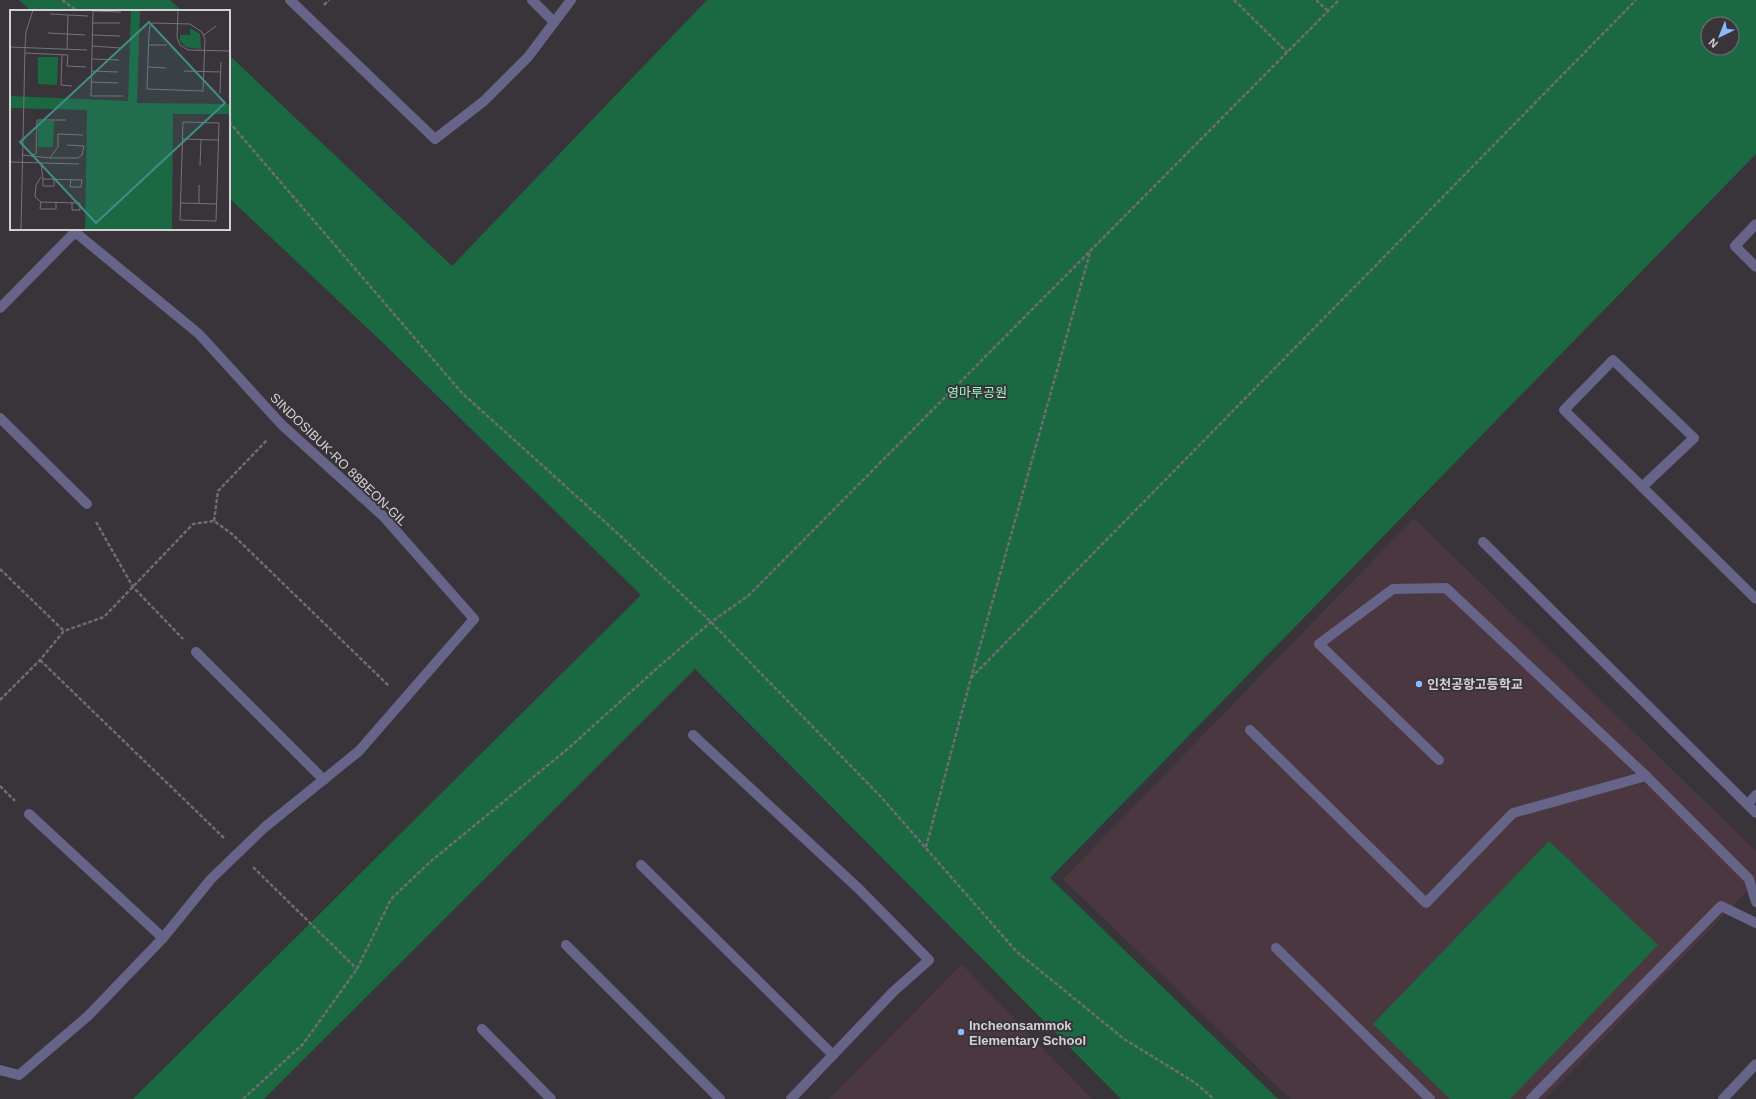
<svg xmlns="http://www.w3.org/2000/svg" width="1756" height="1099" font-family="Helvetica,'Noto Sans KR',sans-serif">
<style>
.education{fill:#4a373f}
.green{fill:#1b6943;fill-rule:evenodd}
.lines{fill:none;stroke-linecap:round;stroke-linejoin:round}
.path{stroke:#706c71;stroke-width:2.5;stroke-dasharray:4 2;stroke-linecap:butt}
.minor{stroke:#666488;stroke-width:10}
.poi-dot{fill:#8abafc;stroke:#383439;stroke-width:1.5}
.labels{text-anchor:middle;stroke-width:4;stroke-linejoin:round;paint-order:stroke}
.park-label{font-size:13px;fill:#95fbc0;stroke:#383439}
.street-label{font-size:13px;fill:#d4d1d4;stroke:#383439}
.poi-label{font-size:13px;font-weight:bold;fill:#d4d1d4;stroke:#383439;text-anchor:start}
.inset-road{fill:none;stroke:#767377;stroke-width:1}
.view{fill:#408d88;fill-opacity:0.15;stroke:#408d88;stroke-width:2}
.inset-edge{fill:none;stroke:#d4d1d4;stroke-width:2}
</style>
<rect width="100%" height="100%" fill="#383439"/>
<g class="education">
<path d="M1414,518L1756,851V882L1545,1099H1290L1063,879Z"/>
<path d="M962,964L1092,1099H829Z"/>
</g>
<g class="green">
<path d="M19,0H170L182,11H31Z"/>
<path d="M707,0H1756V154L1050,878L1278,1099H1121L695,669L264,1099H133L641,595L381,341L229,198V55L452,266ZM1708,24H1732V48H1708Z"/>
<path d="M1549,841L1658,945L1510,1099H1450L1373,1024Z"/>
</g>
<g class="lines">
<g class="path">
<path d="M62,0L77,11"/>
<path d="M1234,0L1287,52"/>
<path d="M1316,0L1328,11"/>
<path d="M324,5L329,0"/>
<path d="M229,122L462,393L614,530L711,622L881,797L1016,951L1124,1039L1194,1082L1214,1099"/>
<path d="M214,521L218,491L267,440"/>
<path d="M96,522L133,587L183,639"/>
<path d="M0,569L64,631"/>
<path d="M40,660L224,838"/>
<path d="M971,678L1636,0"/>
<path d="M0,700L40,660L64,631L104,617L193,524L214,521L232,534L389,686"/>
<path d="M0,786L15,801"/>
<path d="M926,847L971,678L1091,249"/>
<path d="M253,867L357,969"/>
<path d="M243,1099L303,1044L357,969L391,899L430,862L570,747L655,670L711,622L748,596L1339,0"/>
</g>
<g class="minor">
<path d="M290,0L435,139L484,101L528,57L571,0"/>
<path d="M532,0L554,22"/>
<path d="M1756,224L1735,246L1756,267"/>
<path d="M0,308L75,232L199,334L282,425L383,516L474,619L359,751L265,827L211,879L163,938L88,1016L19,1075L0,1070"/>
<path d="M0,418L87,504"/>
<path d="M1642,487L1694,438L1613,360L1564,410L1756,599"/>
<path d="M1483,542L1756,813"/>
<path d="M196,652L324,780"/>
<path d="M1250,730L1426,903L1513,813L1646,776L1749,879L1756,902"/>
<path d="M693,735L859,889L929,960L894,991L791,1099"/>
<path d="M1439,760L1319,644L1393,589L1446,588L1646,776"/>
<path d="M1748,804L1756,795"/>
<path d="M29,814L163,938"/>
<path d="M641,865L833,1055"/>
<path d="M566,945L720,1099"/>
<path d="M1276,948L1430,1099"/>
<path d="M482,1029L551,1099"/>
<path d="M1531,1099L1721,906L1756,923"/>
<path d="M1723,1099L1756,1064"/>
</g>
</g>
<g class="poi-dot">
<circle cx="1419" cy="684" r="4"/>
<circle cx="961" cy="1032" r="4"/>
</g>
<g class="labels">
<g class="park-label">
<text x="977" y="397">영마루공원</text>
</g>
<g class="street-label">
<text transform="translate(339 459) rotate(44)" y="5">SINDOSIBUK-RO 88BEON-GIL</text>
</g>
<g class="poi-label">
<text x="1427" y="689">인천공항고등학교</text>
<text x="969" y="1030">Incheonsammok<tspan x="969" dy="15">Elementary School</tspan></text>
</g>
</g>
<g transform="translate(10 10)">
<rect width="220" height="220" fill="#383439"/>
<path d="M121,0H130L127,93L220,94V104H163L162,220H75L77,100L0,98V86L118,91ZM180,18L190,24L191,39L176,37L170,31V25H180ZM28,47H48L47,75L28,74ZM28,111H44L43,137H28Z" fill="#1b6943"/>
<path class="inset-road" d="M83,0L81,86H113M168,0L167,27L170,35L178,40L220,41M83,1L111,2M40,4L58,5M82,13H110M143,13L180,14L192,22L195,29L193,81L137,79L139,24L140,15ZM38,23L75,25M82,25L110,26M194,25L206,16M139,35H157M82,36L110,38M0,37L77,40M57,39L58,5L78,6M15,43L58,45L57,56L76,57M52,45L51,75L62,76M82,49L109,50M138,57L156,58M81,61L108,62M174,61L211,62M81,72L108,73M210,83L211,52M173,112L209,113L206,211L170,210ZM173,129L208,130M12,145L40,148L48,137V124L73,125M22,145L26,144L27,110H56M40,148H68L72,145L74,136L57,135M0,152L69,154M31,153L33,169L72,170L71,177H60L61,169M190,156L191,129M31,167L26,175L25,187L31,192L70,193V200H62V193M33,169V176H44V169M31,192L30,199H46V192M171,193L207,194M189,193V175M11,220L15,38L16,22L23,0"/>
<path class="view" d="M139,12L215,93L86,213L10,132Z"/>
<rect width="220" height="220" class="inset-edge"/>
</g>
<g transform="translate(1720 36) rotate(223)"><circle r="19" fill="#383439" stroke="#767377"/>
<path d="M0-3L7 15L0 10L-7 15Z" fill="#8abafc"/>
<text y="-6" font-size="11" font-weight="bold" text-anchor="middle" fill="#d4d1d4">N</text>
</g>
</svg>
